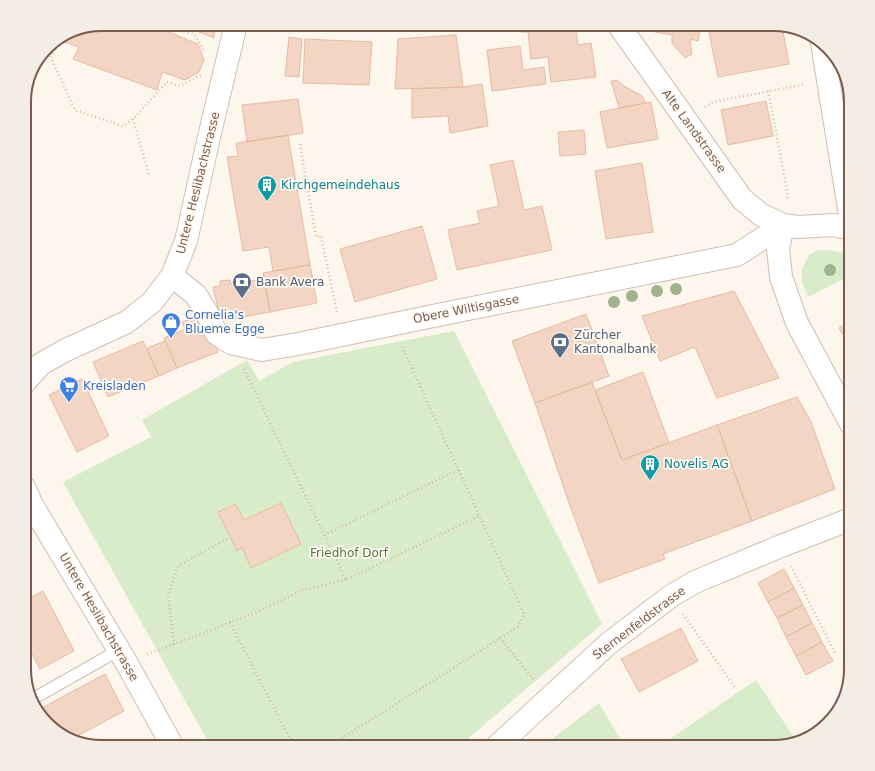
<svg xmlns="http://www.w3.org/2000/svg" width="875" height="771" viewBox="0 0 875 771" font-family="'DejaVu Sans',sans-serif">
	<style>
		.green { fill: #d8ecc9 }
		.building { fill: #f3d5c3; stroke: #e6bba3 }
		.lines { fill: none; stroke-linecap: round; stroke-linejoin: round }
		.service-casing { stroke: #d1beb0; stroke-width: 13 }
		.minor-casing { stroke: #d1beb0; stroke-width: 24 }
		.tertiary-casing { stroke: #d1beb0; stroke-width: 24 }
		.path { stroke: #d9b8a5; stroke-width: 2.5; stroke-dasharray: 1 3; stroke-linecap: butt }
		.service { stroke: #fff; stroke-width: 11 }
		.minor { stroke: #fff; stroke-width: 22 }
		.tertiary { stroke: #fff; stroke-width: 22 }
		.tree { fill: #a0b28e }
		.labels { text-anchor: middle; stroke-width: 3.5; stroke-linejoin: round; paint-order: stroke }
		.street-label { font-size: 12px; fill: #7a5c4d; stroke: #fffaf3 }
		.culture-label { font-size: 12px; fill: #0d838f; stroke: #fffaf3; text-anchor: start }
		.service-label { font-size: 12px; fill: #4e5e75; stroke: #fffaf3; text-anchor: start }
		.shop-label { font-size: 12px; fill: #366cbe; stroke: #fffaf3; text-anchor: start }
		.park-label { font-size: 12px; fill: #537a41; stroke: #fffaf3 }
		.rim { fill: none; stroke: #7a5c4d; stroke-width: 2 }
	</style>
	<rect width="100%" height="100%" fill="#fdf6ec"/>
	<!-- green -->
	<path class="green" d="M 819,250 C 831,250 840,251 851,256 L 851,275 L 808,297 L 802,282 L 802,268 L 810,254 Z
		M 454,331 L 602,624 L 458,747 L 211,747 L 63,482 L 151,437 L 142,420 L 247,360 L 259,381 L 293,362 Z
		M 756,680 L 797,742 L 773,747 L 658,747 Z
		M 599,703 L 625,747 L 542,747 Z"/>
	<!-- building -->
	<path class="building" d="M 102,24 L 161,24 L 159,28 L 198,44 L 204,60 L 199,72 L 185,80 L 162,72 L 157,90 L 73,59 L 79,47 L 61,41 L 63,36 L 72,30 Z
		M 182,24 L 215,24 L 214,38 L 182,25 Z
		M 520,24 L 575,24 L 578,45 L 591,43 L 596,77 L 551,82 L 548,57 L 531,59 L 528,32 L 521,32 Z
		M 656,24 L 701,24 L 698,41 L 690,39 L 692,54 L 685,58 L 672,43 L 672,35 L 655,32 Z
		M 750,24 L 773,24 L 782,26 L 789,64 L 718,77 L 709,32 Z
		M 456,35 L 463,87 L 395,89 L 398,39 Z
		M 289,37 L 302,39 L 299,77 L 285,76 Z
		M 305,39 L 372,42 L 369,85 L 303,83 Z
		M 520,46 L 523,70 L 544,67 L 546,84 L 492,91 L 487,50 Z
		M 843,70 L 845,72 L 851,104 L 849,104 Z
		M 617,80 L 624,86 L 642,96 L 646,103 L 619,108 L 611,81 Z
		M 482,84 L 488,126 L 450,133 L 448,116 L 412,118 L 412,89 L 463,87 Z
		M 298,99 L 303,133 L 247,142 L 242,105 Z
		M 766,101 L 773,136 L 728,145 L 721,110 Z
		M 651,102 L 658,139 L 607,148 L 600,112 Z
		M 584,130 L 586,154 L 560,156 L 558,132 Z
		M 288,135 L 310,265 L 273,271 L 269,247 L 243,251 L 227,157 L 238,156 L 236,143 Z
		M 513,160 L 524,210 L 542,206 L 552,250 L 457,270 L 448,230 L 480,223 L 477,211 L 499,206 L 490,165 Z
		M 642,163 L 653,232 L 606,239 L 595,171 Z
		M 422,226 L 437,279 L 355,302 L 340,249 Z
		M 310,265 L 317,303 L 270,312 L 263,273 Z
		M 264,279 L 270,312 L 221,321 L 213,287 L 220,286 L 220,281 L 230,280 L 231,284 Z
		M 734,291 L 779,378 L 717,398 L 695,347 L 660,361 L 642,316 Z
		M 586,314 L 609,376 L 535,403 L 512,341 Z
		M 196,317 L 199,325 L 206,322 L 218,352 L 177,368 L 164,338 L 185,329 L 182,322 Z
		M 851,321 L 851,348 L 839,328 Z
		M 143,341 L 159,376 L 108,397 L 93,362 Z
		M 165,341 L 177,368 L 159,376 L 147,348 Z
		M 643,372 L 669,443 L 622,460 L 595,390 Z
		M 82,379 L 109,436 L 77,452 L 49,395 Z
		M 592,382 L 622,460 L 717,425 L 752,521 L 663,554 L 665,559 L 599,583 L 569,503 L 535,403 Z
		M 797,397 L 811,422 L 835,489 L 752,521 L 717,425 Z
		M 281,503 L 301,544 L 251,568 L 242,548 L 237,551 L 218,512 L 236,504 L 244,520 Z
		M 851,547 L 851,563 L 845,550 Z
		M 784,569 L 794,588 L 768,602 L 758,583 Z
		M 794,588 L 803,605 L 777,618 L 768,602 Z
		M 43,591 L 74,651 L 40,669 L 24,639 L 24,601 Z
		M 803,605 L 812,623 L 786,637 L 777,618 Z
		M 812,623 L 822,642 L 796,656 L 786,637 Z
		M 681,628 L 698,661 L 639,692 L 621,659 Z
		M 822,642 L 833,661 L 806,675 L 796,656 Z
		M 105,674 L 124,711 L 70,740 L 47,724 L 38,710 Z"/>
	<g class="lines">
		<defs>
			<path id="service" d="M 31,700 L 119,650"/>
			<path id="minor" d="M 822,43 L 851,221
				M 172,276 L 196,295 L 207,313 L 216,333 L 231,343 L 262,350 L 298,344 L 438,315 L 737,255 L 783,225
				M 24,383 L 41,364 L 66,350 L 127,322 L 152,302 L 172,276 L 186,241 L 209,137 L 236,24
				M 24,487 L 32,505 L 126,662 L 173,747
				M 496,747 L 608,644 L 671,596 L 695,582 L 781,546 L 851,519"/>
			<path id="tertiary" d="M 618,24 L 742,199 L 760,214 L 783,225 L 798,227 L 834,225 L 851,229
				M 783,225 L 778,249 L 781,277 L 797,323 L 851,424"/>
		</defs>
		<!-- service casing -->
		<use href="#service" class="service-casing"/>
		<!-- minor casing -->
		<use href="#minor" class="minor-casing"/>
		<!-- tertiary casing -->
		<use href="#tertiary" class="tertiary-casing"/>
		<!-- path -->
		<path class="path" d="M 171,24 L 174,29 L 194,34 L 205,52
			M 59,38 L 51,58 L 75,110 L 123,126 L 133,119 L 167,82 L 180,86 L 201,75
			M 768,91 L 788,195 L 786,201
			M 705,107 L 713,102 L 806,84
			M 133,119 L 149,175
			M 300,144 L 316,237 L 321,236 L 337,312
			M 244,369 L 346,580 L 479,516
			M 324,535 L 458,470
			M 791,566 L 836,655
			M 683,614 L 736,689
			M 230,622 L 289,737 L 303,747
			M 500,638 L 535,681
			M 174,645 L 168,595 L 178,566 L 228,538
			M 147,654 L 217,628 L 230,622 L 258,612 L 302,590 L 346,580
			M 328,747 L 518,627 L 524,614 L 402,346"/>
		<!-- service -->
		<use href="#service" class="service"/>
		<!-- minor -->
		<use href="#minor" class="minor"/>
		<!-- tertiary -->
		<use href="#tertiary" class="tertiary"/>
	</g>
	<!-- trees -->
	<g class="tree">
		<circle cx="830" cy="270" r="6"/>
		<circle cx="676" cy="289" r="6"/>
		<circle cx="657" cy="291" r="6"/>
		<circle cx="632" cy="296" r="6"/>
		<circle cx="614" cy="302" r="6"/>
	</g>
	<!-- icons -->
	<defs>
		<symbol id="building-pin" viewBox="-11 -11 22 30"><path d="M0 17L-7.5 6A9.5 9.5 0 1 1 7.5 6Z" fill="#0f9aa8" stroke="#fffaf3"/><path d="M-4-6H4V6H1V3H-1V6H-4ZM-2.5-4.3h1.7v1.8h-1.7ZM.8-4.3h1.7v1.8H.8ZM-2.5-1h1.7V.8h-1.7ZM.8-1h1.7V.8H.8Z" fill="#fff"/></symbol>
		<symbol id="bank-pin" viewBox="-11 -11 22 30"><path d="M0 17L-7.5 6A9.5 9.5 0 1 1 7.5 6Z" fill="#5c6f8a" stroke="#fffaf3"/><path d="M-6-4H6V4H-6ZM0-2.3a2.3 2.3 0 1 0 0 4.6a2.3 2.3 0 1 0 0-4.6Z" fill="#fff"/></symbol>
		<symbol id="shop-pin" viewBox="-11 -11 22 30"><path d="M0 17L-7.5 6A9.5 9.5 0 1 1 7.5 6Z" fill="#3f7fe0" stroke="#fffaf3"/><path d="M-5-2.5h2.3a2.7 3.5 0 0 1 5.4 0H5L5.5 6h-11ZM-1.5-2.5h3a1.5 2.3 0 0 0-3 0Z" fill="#fff"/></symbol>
		<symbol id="supermarket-pin" viewBox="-11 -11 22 30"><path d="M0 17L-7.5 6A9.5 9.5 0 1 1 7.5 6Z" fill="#3f7fe0" stroke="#fffaf3"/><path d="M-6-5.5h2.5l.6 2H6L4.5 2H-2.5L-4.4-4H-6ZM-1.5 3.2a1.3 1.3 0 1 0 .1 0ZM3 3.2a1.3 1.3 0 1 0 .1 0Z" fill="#fff"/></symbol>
	</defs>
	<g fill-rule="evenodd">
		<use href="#building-pin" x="256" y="174" width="22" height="30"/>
		<use href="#bank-pin" x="231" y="271" width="22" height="30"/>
		<use href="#shop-pin" x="160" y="311" width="22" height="30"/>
		<use href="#bank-pin" x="549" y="331" width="22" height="30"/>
		<use href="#supermarket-pin" x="58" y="375" width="22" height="30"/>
		<use href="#building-pin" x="639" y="453" width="22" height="30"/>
	</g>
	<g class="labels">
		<!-- street labels -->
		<g class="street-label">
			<text transform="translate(694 131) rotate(54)" y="4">Alte Landstrasse</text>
			<text transform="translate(198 183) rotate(-76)" y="4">Untere Heslibachstrasse</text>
			<text transform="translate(466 309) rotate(-11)" y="4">Obere Wiltisgasse</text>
			<text transform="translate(99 617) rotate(60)" y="4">Untere Heslibachstrasse</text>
			<text transform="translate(639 623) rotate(-37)" y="4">Sternenfeldstrasse</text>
		</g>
		<!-- culture labels -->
		<g class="culture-label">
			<text x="281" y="189">Kirchgemeindehaus</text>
			<text x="664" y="468">Novelis AG</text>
		</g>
		<!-- service labels -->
		<g class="service-label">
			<text x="256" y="286">Bank Avera</text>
			<text x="574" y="339">Zürcher<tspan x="574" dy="14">Kantonalbank</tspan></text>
		</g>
		<!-- shop labels -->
		<g class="shop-label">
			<text x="185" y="319">Cornelia's<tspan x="185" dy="14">Blueme Egge</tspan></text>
			<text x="83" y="390">Kreisladen</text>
		</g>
		<!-- park labels -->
		<g class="park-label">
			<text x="349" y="557">Friedhof Dorf</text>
		</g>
	</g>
	<!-- crop -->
	<path d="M0 0H875V771H0ZM102 31H773A71 71 0 0 1 844 102V669A71 71 0 0 1 773 740H102A71 71 0 0 1 31 669V102A71 71 0 0 1 102 31Z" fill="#f4ede6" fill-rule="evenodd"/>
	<path class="rim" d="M102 31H773A71 71 0 0 1 844 102V669A71 71 0 0 1 773 740H102A71 71 0 0 1 31 669V102A71 71 0 0 1 102 31Z"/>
</svg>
